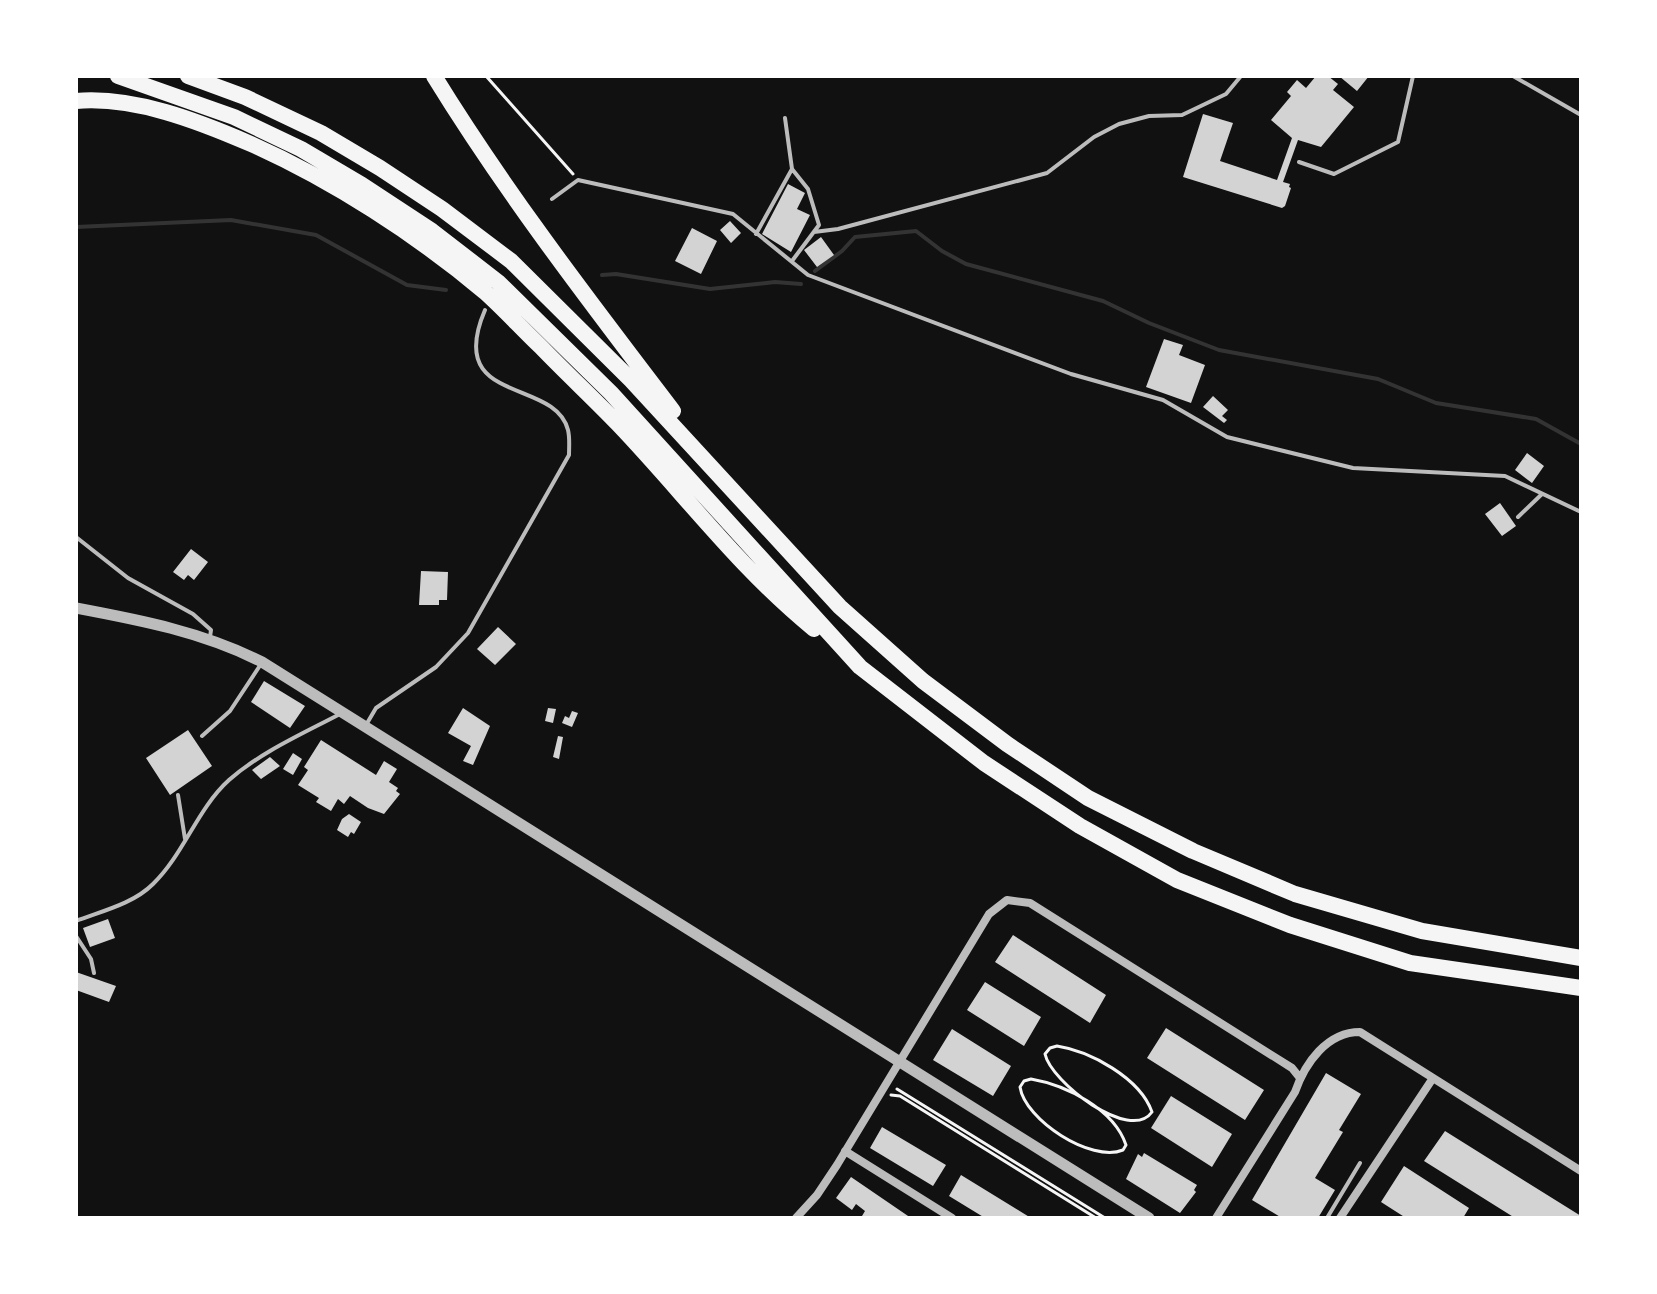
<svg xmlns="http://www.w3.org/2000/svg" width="1657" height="1294" viewBox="0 0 1657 1294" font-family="Bitter,serif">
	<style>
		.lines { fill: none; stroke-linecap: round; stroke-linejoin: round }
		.stream { stroke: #333; stroke-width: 4 }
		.building { fill: #d3d3d3 }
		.path { stroke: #f5f5f5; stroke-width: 3 }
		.service { stroke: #bcbcbc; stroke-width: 4 }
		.minor { stroke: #bcbcbc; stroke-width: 8 }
		.tertiary { stroke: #bcbcbc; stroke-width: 11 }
		.motorway { stroke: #f5f5f5; stroke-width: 16 }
	</style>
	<rect width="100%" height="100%" fill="#111"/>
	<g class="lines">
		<!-- stream -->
		<path class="stream" d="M 76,227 L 231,220 L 316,235 L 407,285 L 446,290
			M 815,271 L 842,251 L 855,237 L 916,231 L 942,251 L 966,264 L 1103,301 L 1149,323 L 1219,350 L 1378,379 L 1436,403 L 1536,419 L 1581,444
			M 602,275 L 616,274 L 710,289 L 775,282 L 801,284"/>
	</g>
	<!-- building -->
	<path class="building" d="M 1316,76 L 1328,76 L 1338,84 L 1333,90 L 1354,107 L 1321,147 L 1298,140 L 1283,182 L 1290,184 L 1289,187 L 1291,188 L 1285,206 L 1282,208 L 1183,177 L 1203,114 L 1233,123 L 1220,161 L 1277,180 L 1292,138 L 1271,120 L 1291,96 L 1287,92 L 1297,80 L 1306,88 Z
		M 1339,76 L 1369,76 L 1357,91 Z
		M 788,184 L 805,193 L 797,209 L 810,215 L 791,252 L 762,234 Z
		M 730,221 L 741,233 L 731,243 L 720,230 Z
		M 692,228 L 717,241 L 701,274 L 675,261 Z
		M 821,237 L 834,255 L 817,267 L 804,250 Z
		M 1164,339 L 1183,345 L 1179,355 L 1205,365 L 1191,403 L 1146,387 Z
		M 1213,396 L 1228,410 L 1222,416 L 1227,420 L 1224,423 L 1203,407 Z
		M 1527,453 L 1544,466 L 1532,483 L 1515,470 Z
		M 1500,503 L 1516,526 L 1502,536 L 1485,514 Z
		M 191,549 L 208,562 L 194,580 L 188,575 L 184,580 L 173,572 Z
		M 421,571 L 448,572 L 447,600 L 439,600 L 439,605 L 419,605 Z
		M 498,627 L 516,644 L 495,665 L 477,649 Z
		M 264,681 L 305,706 L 290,728 L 251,702 Z
		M 463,708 L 490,726 L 473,765 L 463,761 L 471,746 L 448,733 Z
		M 548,708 L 556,709 L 553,723 L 545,721 Z
		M 572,711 L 578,713 L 572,727 L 562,723 L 565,716 L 569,718 Z
		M 188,730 L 212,766 L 170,795 L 146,758 Z
		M 558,736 L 563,737 L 559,759 L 553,757 Z
		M 321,740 L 376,775 L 384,761 L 397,769 L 389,782 L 398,788 L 396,791 L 400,794 L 384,814 L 368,808 L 350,796 L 344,804 L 338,799 L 331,811 L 316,802 L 319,798 L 298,785 L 308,770 L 304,767 Z
		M 293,753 L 302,759 L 293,775 L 283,769 Z
		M 270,757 L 280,766 L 261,779 L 252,770 Z
		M 349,814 L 361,822 L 354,834 L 351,832 L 348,837 L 337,830 L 342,819 Z
		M 108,919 L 115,938 L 90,947 L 83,928 Z
		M 1013,935 L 1106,995 L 1090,1023 L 995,962 Z
		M 76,972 L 116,986 L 109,1002 L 76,990 Z
		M 985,982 L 1041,1017 L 1024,1046 L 967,1010 Z
		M 1166,1028 L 1264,1090 L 1245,1120 L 1147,1058 Z
		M 952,1029 L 1011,1066 L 993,1096 L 933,1060 Z
		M 1326,1073 L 1361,1094 L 1339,1130 L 1343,1132 L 1315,1178 L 1335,1190 L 1318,1218 L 1282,1218 L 1252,1200 Z
		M 1171,1096 L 1232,1134 L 1212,1167 L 1151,1128 Z
		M 882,1127 L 946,1165 L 933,1186 L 870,1148 Z
		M 1445,1131 L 1581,1216 L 1581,1218 L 1515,1218 L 1424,1161 Z
		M 1144,1153 L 1197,1185 L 1194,1190 L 1196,1192 L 1180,1213 L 1126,1179 L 1138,1154 L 1142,1157 Z
		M 1404,1166 L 1469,1208 L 1463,1218 L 1406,1218 L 1381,1202 Z
		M 961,1175 L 1031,1218 L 985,1218 L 949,1196 Z
		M 851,1177 L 911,1218 L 865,1218 L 862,1216 L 865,1211 L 856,1204 L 852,1210 L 836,1198 Z"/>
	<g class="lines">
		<!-- path -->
		<path class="path" d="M 486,76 L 573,174
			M 1057,1046 C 1090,1051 1140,1078 1152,1112 C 1130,1143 1051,1082 1045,1054 L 1050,1048 Z
			M 1031,1079 C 1066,1085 1114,1109 1126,1145 L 1123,1150 C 1091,1163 1025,1120 1020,1087 L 1024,1081 Z
			M 897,1089 L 1105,1218
			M 891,1095 L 900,1096 L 1096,1218"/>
		<!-- service -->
		<path class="service" d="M 1513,76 L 1581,115
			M 785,118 L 792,169
			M 1299,162 L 1334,174 L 1398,142 L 1413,76
			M 552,199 L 578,180 L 733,214 L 808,275 L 1071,374 L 1163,400 L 1227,437 L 1353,468 L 1505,476 L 1581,512
			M 814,232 L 838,229 L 1047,173 L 1094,137 L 1119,124 L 1149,116 L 1182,115 L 1226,94 L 1241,76
			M 756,234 L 792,169 L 808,189 L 819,225 L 792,261
			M 1518,517 L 1542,494
			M 76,537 L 128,578 L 193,614 L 211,630 L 210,637
			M 366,725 L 376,708 L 436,667 L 468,633 L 569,455 C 569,447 570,438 568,430 C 555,377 444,406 485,310
			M 202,736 L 230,711 L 261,664
			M 178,795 L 185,839
			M 76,921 C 102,911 133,904 153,884 C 184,854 197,809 229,780 C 261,752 302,734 340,714
			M 76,936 L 91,959 L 94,973
			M 1327,1218 L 1360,1163"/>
		<!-- minor -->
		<path class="minor" d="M 845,1151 L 952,1218
			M 796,1218 L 817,1195 L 837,1165 L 989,914 L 1007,900 L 1030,903 L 1292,1068 L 1300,1078
			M 1216,1218 L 1295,1092 C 1305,1063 1327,1032 1360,1032 L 1581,1171
			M 1340,1218 L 1433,1078"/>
		<!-- tertiary -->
		<path class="tertiary" d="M 76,608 C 140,620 203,632 262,662 L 1149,1218"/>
		<!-- motorway -->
		<path class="motorway" d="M 118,76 L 234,117 L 301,149 L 362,185 L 432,231 L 498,282 L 611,393 L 860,667 L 984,763 L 1080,826 L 1177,880 L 1290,925 L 1410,963 L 1581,988
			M 188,76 L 245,97 L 321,133 L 380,168 L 442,209 L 511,261 L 631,380 L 840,607 L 923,681 L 1007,744 L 1088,798 L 1193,851 L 1295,894 L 1422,931 L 1581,958
			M 434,76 C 506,193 590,302 673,411
			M 76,101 C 134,96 198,121 251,144 C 332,180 417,235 485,292 C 504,309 522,329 541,347 C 566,373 593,398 618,424 C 684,493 739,568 814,629"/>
	</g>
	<!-- border -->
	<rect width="1657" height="1294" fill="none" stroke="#ffffff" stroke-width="156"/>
</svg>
